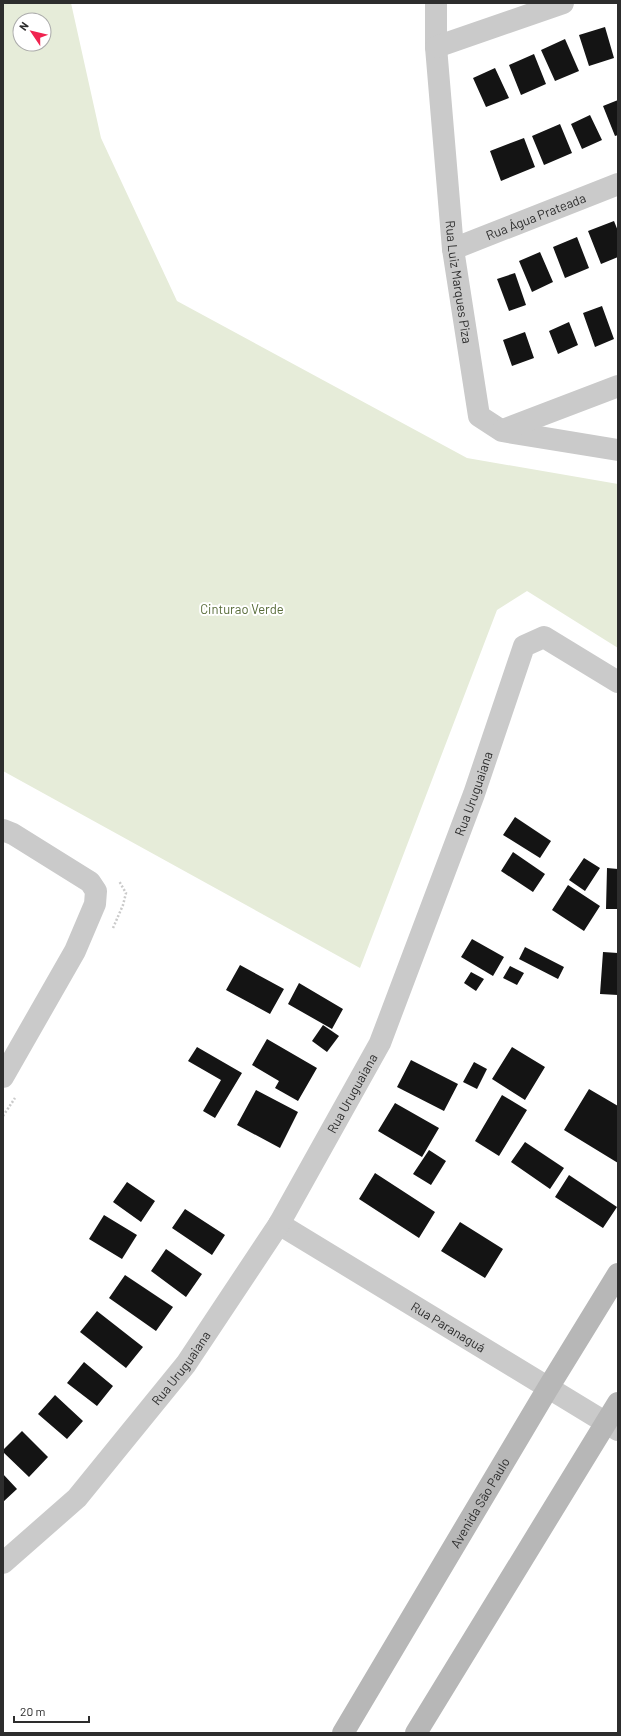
<svg xmlns="http://www.w3.org/2000/svg" width="621" height="1736" viewBox="0 0 621 1736" font-family="Barlow,sans-serif">
	<style>
		.green { fill: #e6ecd9; fill-rule: evenodd }
		.building { fill: #141414 }
		.lines { fill: none; stroke-linecap: round; stroke-linejoin: round }
		.path { stroke: #cacaca; stroke-width: 2.5; stroke-dasharray: 2 2; stroke-linecap: butt }
		.street { stroke: #cacaca; stroke-width: 22 }
		.secondary { stroke: #b7b7b7; stroke-width: 22 }
		.labels { text-anchor: middle; stroke-width: 4; stroke-linejoin: round; paint-order: stroke }
		.street-label { font-size: 13px; fill: #2d2d2d; stroke: #fff }
		.park-label { font-size: 13px; fill: #576b38; stroke: #fff }
	</style>
	<rect width="100%" height="100%" fill="#fff"/>
	<!-- green -->
	<path class="green" d="M 3,3 L 71,3 L 101,138 L 177,301 L 467,458 L 618,484 L 618,648 L 527,591 L 497,610 L 360,968 L 3,771 ZM 20,20 L 44,20 L 44,44 L 20,44 Z"/>
	<!-- building -->
	<path class="building" d="M 605,27 L 614,58 L 589,66 L 579,35 Z
		M 565,39 L 579,71 L 555,81 L 541,50 Z
		M 534,54 L 546,84 L 521,95 L 509,65 Z
		M 495,68 L 509,98 L 486,107 L 473,78 Z
		M 618,100 L 618,135 L 615,136 L 603,106 Z
		M 590,115 L 602,140 L 582,149 L 571,124 Z
		M 560,124 L 572,153 L 544,165 L 532,136 Z
		M 524,138 L 535,167 L 501,181 L 490,151 Z
		M 614,221 L 618,231 L 618,257 L 601,264 L 588,231 Z
		M 577,237 L 589,268 L 565,278 L 553,247 Z
		M 540,252 L 553,282 L 532,292 L 519,261 Z
		M 515,273 L 526,305 L 509,311 L 497,279 Z
		M 602,306 L 614,339 L 595,347 L 583,313 Z
		M 569,322 L 578,345 L 558,354 L 549,331 Z
		M 525,332 L 534,358 L 512,366 L 503,340 Z
		M 515,817 L 551,841 L 540,858 L 503,835 Z
		M 513,852 L 545,874 L 533,892 L 501,871 Z
		M 584,858 L 600,868 L 585,891 L 569,880 Z
		M 607,868 L 618,869 L 618,909 L 606,909 Z
		M 568,885 L 600,906 L 584,931 L 552,910 Z
		M 472,939 L 504,957 L 493,976 L 461,957 Z
		M 525,947 L 564,967 L 558,979 L 519,959 Z
		M 603,952 L 618,953 L 618,995 L 600,994 Z
		M 240,965 L 284,989 L 270,1014 L 226,990 Z
		M 510,966 L 524,973 L 517,985 L 503,978 Z
		M 471,972 L 484,979 L 476,991 L 464,983 Z
		M 299,983 L 343,1009 L 332,1029 L 288,1004 Z
		M 323,1025 L 339,1036 L 327,1052 L 312,1041 Z
		M 267,1039 L 317,1068 L 298,1101 L 275,1088 L 279,1081 L 252,1065 Z
		M 197,1047 L 242,1073 L 215,1118 L 203,1111 L 221,1080 L 188,1061 Z
		M 512,1047 L 545,1067 L 525,1100 L 492,1079 Z
		M 411,1060 L 458,1084 L 444,1111 L 397,1087 Z
		M 474,1062 L 487,1069 L 477,1089 L 463,1082 Z
		M 589,1089 L 618,1106 L 618,1163 L 564,1130 Z
		M 256,1090 L 298,1112 L 280,1148 L 237,1125 Z
		M 502,1095 L 527,1110 L 499,1156 L 475,1141 Z
		M 395,1103 L 439,1128 L 422,1157 L 378,1131 Z
		M 525,1142 L 564,1168 L 550,1189 L 511,1162 Z
		M 429,1150 L 446,1161 L 431,1185 L 413,1174 Z
		M 375,1173 L 435,1212 L 419,1238 L 359,1199 Z
		M 569,1175 L 617,1207 L 603,1228 L 555,1197 Z
		M 127,1182 L 155,1201 L 141,1222 L 113,1202 Z
		M 185,1209 L 225,1235 L 212,1255 L 172,1228 Z
		M 104,1215 L 137,1235 L 122,1259 L 89,1239 Z
		M 460,1222 L 503,1249 L 485,1278 L 441,1251 Z
		M 166,1249 L 202,1274 L 186,1297 L 151,1271 Z
		M 125,1275 L 173,1307 L 156,1331 L 109,1298 Z
		M 97,1311 L 143,1347 L 126,1368 L 80,1332 Z
		M 84,1362 L 113,1386 L 97,1406 L 67,1383 Z
		M 55,1395 L 83,1421 L 67,1439 L 38,1414 Z
		M 22,1431 L 48,1457 L 29,1477 L 3,1452 L 3,1450 Z
		M 3,1474 L 17,1489 L 3,1502 Z"/>
	<g class="lines">
		<!-- path -->
		<path class="path" d="M 113,928 L 123,905 L 126,893 L 119,881
			M 3,1116 L 15,1098"/>
		<!-- street -->
		<g class="street">
			<path id="s1" d="M 436,3 L 436,47 L 453,249 L 479,416 L 502,431 L 618,450"/>
			<path d="M 436,47 L 563,3"/>
			<path id="s2" d="M 453,249 L 618,184"/>
			<path d="M 503,430 L 618,386"/>
			<path d="M 3,830 L 13,834 L 90,882 L 96,891 L 95,904 L 75,951 L 3,1077"/>
			<path id="s3" d="M 279,1224 L 618,1430"/>
			<path id="s4" d="M 3,1563 L 77,1498 L 186,1364 L 279,1224 L 380,1043 L 474,794 L 524,646 L 544,637 L 618,682"/>
		</g>
		<!-- secondary -->
		<g class="secondary">
			<path id="s5" d="M 343,1733 L 548,1388 L 618,1274"/>
			<path d="M 416,1733 L 618,1403"/>
		</g>
	</g>
	<g class="labels">
		<!-- street labels -->
		<g class="street-label">
			<text dy="5" stroke="none"><textPath href="#s2" startOffset="89">Rua Água Prateada</textPath></text>
			<text dy="5" stroke="none"><textPath href="#s1" startOffset="280">Rua Luiz Marques Piza</textPath></text>
			<text dy="5" stroke="none"><textPath href="#s4" startOffset="913">Rua Uruguaiana</textPath></text>
			<text dy="5" stroke="none"><textPath href="#s4" startOffset="589">Rua Uruguaiana</textPath></text>
			<text dy="5" stroke="none"><textPath href="#s3" startOffset="198">Rua Paranaguá</textPath></text>
			<text dy="5" stroke="none"><textPath href="#s4" startOffset="265">Rua Uruguaiana</textPath></text>
			<text dy="5" stroke="none"><textPath href="#s5" startOffset="268">Avenida São Paulo</textPath></text>
		</g>
		<!-- park labels -->
		<g class="park-label">
			<text x="242" y="614">Cinturao Verde</text>
		</g>
	</g>
	<!-- border -->
	<rect width="621" height="1736" fill="none" stroke="#2d2d2d" stroke-width="8"/>
	<!-- north arrow -->
	<g transform="translate(32 32) rotate(305)"><circle r="19" fill="#ffffff" stroke="#ababab"/>
	<path d="M0-3L7 15L0 10L-7 15Z" fill="#f0234f"/>
	<text y="-6" font-size="11" font-weight="bold" text-anchor="middle" fill="#2d2d2d">N</text>
	</g>
	<!-- scale -->
	<path d="M14 1716v6h75v-6" fill="none" stroke="#2d2d2d" stroke-width="2"/>
	<text x="20" y="1716" font-size="12" fill="#2d2d2d" stroke="#ffffff" stroke-width="3" paint-order="stroke">20 m</text>
</svg>
